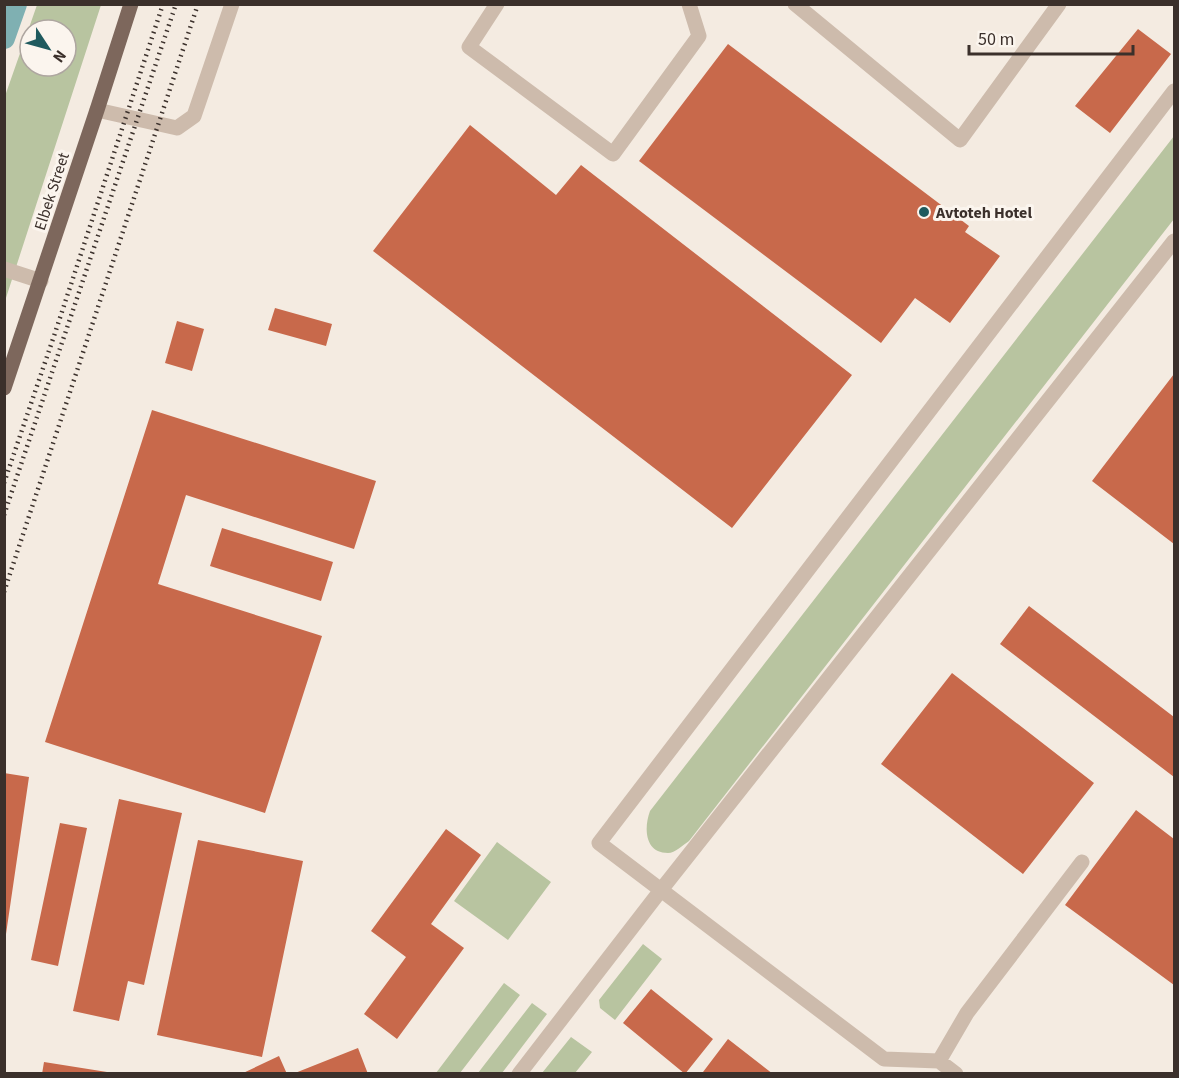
<svg xmlns="http://www.w3.org/2000/svg" width="1179" height="1078" viewBox="0 0 1179 1078" font-family="'Source Sans 3',sans-serif">
	<style>
		.green { fill: #b8c4a0; fill-rule: evenodd }
		.lines { fill: none; stroke-linecap: round; stroke-linejoin: round }
		.canal { stroke: #7fb0b2; stroke-width: 22 }
		.building { fill: #c8694b }
		.minor { stroke: #cdbbac; stroke-width: 15 }
		.major { stroke: #7d675c; stroke-width: 15 }
		.rail { stroke: #3b302b; stroke-width: 4.5; stroke-dasharray: 1.5 4.5; stroke-linecap: butt }
		.poi-dot { fill: #1f5a5e; stroke: #fbf5ee; stroke-width: 2 }
		.labels { text-anchor: middle; stroke-width: 6; stroke-linejoin: round; paint-order: stroke }
		.street-label { font-size: 16px; fill: #3b302b; stroke: #fbf5ee }
		.poi-label { font-size: 16px; font-weight: bold; fill: #3b302b; stroke: #fbf5ee; text-anchor: start }
	</style>
	<rect width="100%" height="100%" fill="#f4ebe1"/>
	<!-- green -->
	<path class="green" d="M 37,5 L 101,5 L 5,301 L 5,96 ZM 30,30 L 66,30 L 66,66 L 30,66 Z
		M 1174,136 L 1174,219 L 689,841 C 683,845 675,853 668,853 C 644,853 644,827 650,811 Z
		M 497,842 L 551,882 L 508,940 L 454,901 Z
		M 643,944 L 662,959 L 615,1020 L 600,1008 L 599,1000 Z
		M 504,983 L 520,995 L 460,1073 L 436,1073 Z
		M 532,1003 L 547,1014 L 502,1073 L 478,1073 Z
		M 571,1037 L 592,1052 L 575,1073 L 542,1073 Z"/>
	<g class="lines">
		<!-- canal -->
		<path class="canal" d="M 4,38 L 16,4"/>
	</g>
	<!-- building -->
	<path class="building" d="M 1138,29 L 1171,54 L 1110,133 L 1075,106 Z
		M 728,44 L 969,226 L 965,232 L 1000,256 L 950,323 L 915,298 L 881,343 L 639,161 Z
		M 470,125 L 556,195 L 581,165 L 852,375 L 732,528 L 373,251 Z
		M 275,308 L 332,324 L 326,346 L 268,330 Z
		M 177,321 L 204,329 L 192,371 L 165,363 Z
		M 1174,374 L 1174,544 L 1092,481 Z
		M 152,410 L 376,481 L 354,549 L 186,495 L 158,584 L 322,636 L 265,813 L 45,742 Z
		M 222,528 L 333,562 L 321,601 L 210,566 Z
		M 1029,606 L 1174,717 L 1174,777 L 1000,644 Z
		M 952,673 L 1094,783 L 1023,874 L 881,764 Z
		M 4,773 L 29,777 L 6,934 L 4,934 Z
		M 119,799 L 182,813 L 144,985 L 128,981 L 119,1021 L 73,1011 Z
		M 1136,810 L 1174,839 L 1174,985 L 1065,905 Z
		M 60,823 L 87,828 L 58,966 L 31,960 Z
		M 446,829 L 481,855 L 431,924 L 464,948 L 397,1039 L 364,1014 L 406,957 L 371,931 Z
		M 198,840 L 303,861 L 262,1057 L 157,1035 Z
		M 651,989 L 713,1039 L 685,1074 L 623,1023 Z
		M 728,1039 L 773,1074 L 705,1074 L 703,1072 Z
		M 358,1048 L 368,1074 L 295,1074 L 295,1073 Z
		M 279,1056 L 287,1074 L 241,1074 Z
		M 44,1062 L 107,1072 L 106,1074 L 42,1074 Z"/>
	<g class="lines">
		<!-- minor -->
		<path class="minor" d="M 497,4 L 469,47 L 613,154 L 699,36 L 689,4
			M 795,4 L 960,140 L 1059,4
			M 97,110 L 177,128 L 194,116 L 232,4
			M 4,269 L 41,281
			M 939,1061 L 884,1059 L 599,843 L 1174,91
			M 519,1074 L 661,890 L 1174,241
			M 956,1074 L 939,1061 L 967,1013 L 1082,862"/>
		<!-- major -->
		<path class="major" d="M 4,388 L 97,110 L 131,4"/>
		<!-- rail -->
		<path class="rail" d="M 4,483 L 55,333 L 163,4
			M 4,515 L 176,4
			M 4,592 L 198,4"/>
	</g>
	<!-- markers -->
	<circle class="poi-dot" cx="924" cy="212" r="6"/>
	<g class="labels">
		<!-- street labels -->
		<g class="street-label">
			<text transform="translate(51 191) rotate(-72)" y="6">Elbek Street</text>
		</g>
		<!-- poi labels -->
		<g class="poi-label">
			<text x="936" y="218">Avtoteh Hotel</text>
		</g>
	</g>
	<!-- border -->
	<rect width="1179" height="1078" fill="none" stroke="#3b302b" stroke-width="12"/>
	<!-- north arrow -->
	<g transform="translate(48 48) rotate(126)"><circle r="28" fill="#fbf5ee" stroke="#aea6a0" stroke-width="1.5"/>
	<path d="M0-4.5L10 22L0 15L-10 22Z" fill="#1f5a5e"/>
	<text y="-9" font-size="16" font-weight="bold" text-anchor="middle" fill="#3b302b">N</text>
	</g>
	<!-- scale -->
	<path d="M969 45v9h164v-9" fill="none" stroke="#3b302b" stroke-width="3"/>
	<text x="978" y="45" font-size="18" fill="#3b302b" stroke="#fbf5ee" stroke-width="4.5" paint-order="stroke">50 m</text>
</svg>
